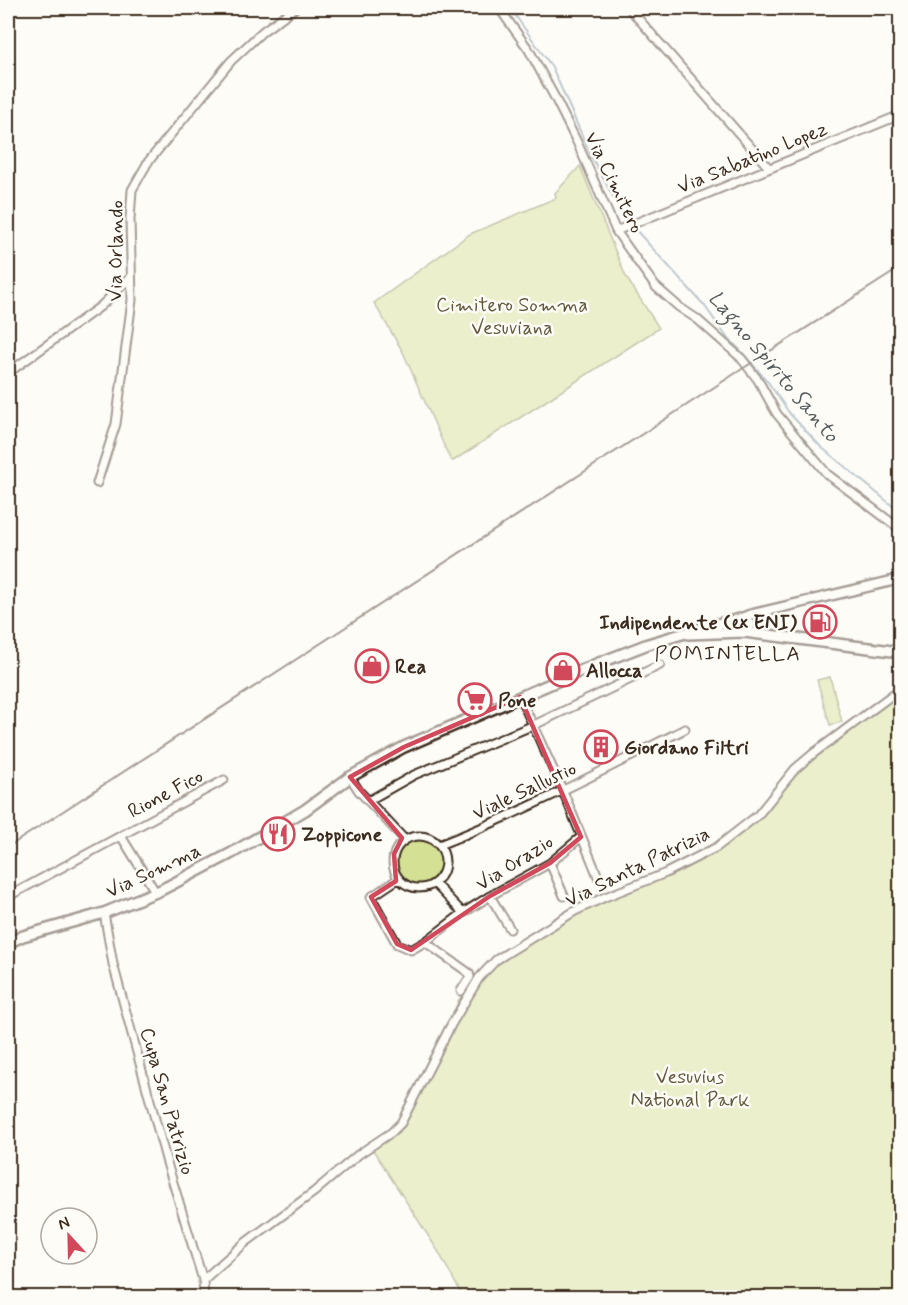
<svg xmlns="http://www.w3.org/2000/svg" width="908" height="1305" viewBox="0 0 908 1305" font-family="Mynerve,sans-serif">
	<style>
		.green { fill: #d4e094; stroke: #888559; stroke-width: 1.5 }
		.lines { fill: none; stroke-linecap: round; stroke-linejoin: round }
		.stream { stroke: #708e9e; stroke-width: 2 }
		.minor-casing { stroke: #3b2a1e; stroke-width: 11 }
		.tertiary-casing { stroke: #3b2a1e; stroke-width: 13 }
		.secondary-casing { stroke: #3b2a1e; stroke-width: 14 }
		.minor { stroke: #fdfcf7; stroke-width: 7 }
		.tertiary { stroke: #fdfcf7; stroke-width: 8 }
		.secondary { stroke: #fdfcf7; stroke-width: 9 }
		.rail { stroke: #3b2a1e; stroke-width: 2 }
		.marked { fill: none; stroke: #d1495b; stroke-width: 4.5; stroke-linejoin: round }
		.labels { text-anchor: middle; stroke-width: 5; stroke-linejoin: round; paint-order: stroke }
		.street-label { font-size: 20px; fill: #3b2a1e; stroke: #fdfcf7 }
		.park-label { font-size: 20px; fill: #61583c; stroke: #fdfcf7 }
		.poi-label { font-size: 20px; font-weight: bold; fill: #3b2a1e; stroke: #fdfcf7; text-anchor: start }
		.water-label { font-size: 21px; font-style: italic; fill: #555c5e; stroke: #fdfcf7 }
		.neighbourhood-label { font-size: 21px; letter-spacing: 1.5px; fill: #3b2a1e; stroke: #fdfcf7 }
	</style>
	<rect width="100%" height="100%" fill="#fdfcf7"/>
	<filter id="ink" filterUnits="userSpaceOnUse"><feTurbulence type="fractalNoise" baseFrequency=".0167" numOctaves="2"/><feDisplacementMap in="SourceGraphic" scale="12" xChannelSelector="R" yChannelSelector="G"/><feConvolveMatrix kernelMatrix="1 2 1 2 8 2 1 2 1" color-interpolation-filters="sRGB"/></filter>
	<g filter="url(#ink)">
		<!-- green -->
		<path class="green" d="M 580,166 L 626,277 L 659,328 L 453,461 L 450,459 L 403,352 L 374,303 L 470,234 L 556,198 L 555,193 Z
			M 830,677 L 842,722 L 830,725 L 817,680 Z
			M 900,686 L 900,1297 L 463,1297 L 438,1251 L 371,1147 L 401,1121 L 453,1016 L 458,1001 L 474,979 L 499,955 L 578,908 L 687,861 L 731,836 L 772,797 L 799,761 Z
			M397 862a22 22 0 1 1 44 0a22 22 0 1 1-44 0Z"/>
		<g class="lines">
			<!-- stream -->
			<path class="stream" d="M 510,8 L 552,67 L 591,156 L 611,193 L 629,221
				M 634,228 L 704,305 L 726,336 L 741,351 L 768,382 L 790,414 L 821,447 L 900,512"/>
			<defs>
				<path id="minor" d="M 55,8 L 74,9 L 111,8
					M 499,8 L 529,50 L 554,96 L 577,142 L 616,231 L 655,286 L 679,307 L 697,319 L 741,358 L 758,380 L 777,414 L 827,474 L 900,529
					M 629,8 L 769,168
					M 616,231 L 900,115
					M 8,373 L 101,306 L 131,277
					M 97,483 L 116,424 L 132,300 L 130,219 L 132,190 L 148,162 L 231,61 L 263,31 L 295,8
					M 520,697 L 563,791 L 599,879
					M 350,777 L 359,791 L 405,840
					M 368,801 L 414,775 L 534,725 L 660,665
					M393 862a26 26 0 1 1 52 0a26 26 0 1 1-52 0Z
					M 121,836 L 156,893
					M 439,845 C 524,812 604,770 685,729
					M 550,863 L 564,896
					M 398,879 L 371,897 L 397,944 L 411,950 L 425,942 L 463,913 L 490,896 L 550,863 L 581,837
					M 435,884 L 463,913
					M 11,895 L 224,780
					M 490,896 L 510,929
					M 104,913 L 113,964 L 167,1163 L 203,1280 L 204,1298
					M 425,942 L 469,973 L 470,977 L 461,991
					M 203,1280 L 245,1243 L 314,1192 L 359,1154 L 392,1132 L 401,1123 L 451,1025 L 479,978 L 496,960 L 575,911 L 605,897 L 666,873 L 717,847 L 758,815 L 795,769 L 814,753 L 900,689"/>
				<path id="tertiary" d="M 742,618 L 749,615 L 900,579"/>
				<path id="secondary" d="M 744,632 L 900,652
					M 8,943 L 23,936 L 104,913 L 161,890 L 232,853 L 305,810 L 350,777 L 404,747 L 599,663 L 648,644 L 709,626 L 744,618 L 750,625 L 748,629 L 744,632 L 688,634"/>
			</defs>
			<!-- minor casing -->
			<use href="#minor" class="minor-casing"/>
			<!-- tertiary casing -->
			<use href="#tertiary" class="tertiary-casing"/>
			<!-- secondary casing -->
			<use href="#secondary" class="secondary-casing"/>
			<!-- minor -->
			<use href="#minor" class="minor"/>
			<!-- tertiary -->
			<use href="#tertiary" class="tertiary"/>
			<!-- secondary -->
			<use href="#secondary" class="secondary"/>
			<!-- rail -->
			<path class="rail" d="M 8,847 L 739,371 L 900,268"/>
		</g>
	</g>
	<!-- marked area -->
	<path d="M0 0H908V1305H0ZM 520,697 L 581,837 L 550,863 L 490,896 L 411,950 L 397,944 L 371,897 L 396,881 L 394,854 L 402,838 L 350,777 L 404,747 Z" fill="#fdfcf7" fill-opacity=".55" fill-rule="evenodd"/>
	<path class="marked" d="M 520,697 L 581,837 L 550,863 L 490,896 L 411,950 L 397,944 L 371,897 L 396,881 L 394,854 L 402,838 L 350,777 L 404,747 Z"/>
	<!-- icons -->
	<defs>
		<symbol id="fuel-ring" viewBox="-11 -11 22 22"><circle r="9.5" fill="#fdfcf7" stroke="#d1495b" stroke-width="1.5"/><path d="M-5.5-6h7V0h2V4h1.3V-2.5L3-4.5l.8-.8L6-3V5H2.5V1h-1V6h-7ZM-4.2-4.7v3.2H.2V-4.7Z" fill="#d1495b"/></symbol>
		<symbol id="shop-ring" viewBox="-11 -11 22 22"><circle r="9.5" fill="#fdfcf7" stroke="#d1495b" stroke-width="1.5"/><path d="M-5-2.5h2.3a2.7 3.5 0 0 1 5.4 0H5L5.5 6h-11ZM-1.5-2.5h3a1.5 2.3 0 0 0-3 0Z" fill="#d1495b"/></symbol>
		<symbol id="supermarket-ring" viewBox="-11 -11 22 22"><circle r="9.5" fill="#fdfcf7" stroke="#d1495b" stroke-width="1.5"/><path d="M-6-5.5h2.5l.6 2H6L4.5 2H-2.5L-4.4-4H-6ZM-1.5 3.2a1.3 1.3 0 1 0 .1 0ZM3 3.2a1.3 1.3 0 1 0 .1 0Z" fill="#d1495b"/></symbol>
		<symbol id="building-ring" viewBox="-11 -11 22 22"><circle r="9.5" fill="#fdfcf7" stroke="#d1495b" stroke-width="1.5"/><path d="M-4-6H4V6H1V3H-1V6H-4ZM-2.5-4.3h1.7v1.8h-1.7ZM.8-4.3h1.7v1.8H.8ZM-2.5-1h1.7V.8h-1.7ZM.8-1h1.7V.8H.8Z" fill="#d1495b"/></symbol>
		<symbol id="restaurant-ring" viewBox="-11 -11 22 22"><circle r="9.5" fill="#fdfcf7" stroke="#d1495b" stroke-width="1.5"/><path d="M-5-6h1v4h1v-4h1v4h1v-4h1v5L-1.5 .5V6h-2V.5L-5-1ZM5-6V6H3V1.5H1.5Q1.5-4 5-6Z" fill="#d1495b"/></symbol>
	</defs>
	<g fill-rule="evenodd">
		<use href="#fuel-ring" x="801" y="603" width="38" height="38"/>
		<use href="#shop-ring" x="353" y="647" width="38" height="38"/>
		<use href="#shop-ring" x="544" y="651" width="38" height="38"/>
		<use href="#supermarket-ring" x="456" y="681" width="38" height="38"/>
		<use href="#building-ring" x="582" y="728" width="38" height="38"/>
		<use href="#restaurant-ring" x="259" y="815" width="38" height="38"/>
	</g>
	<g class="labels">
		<!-- street labels -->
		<g class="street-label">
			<text transform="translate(752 157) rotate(-22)" y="7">Via Sabatino Lopez</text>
			<text transform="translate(615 182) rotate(64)" y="7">Via Cimitero</text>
			<text transform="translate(115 251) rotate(-89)" y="7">Via Orlando</text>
			<text transform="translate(524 790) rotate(-25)" y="7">Viale Sallustio</text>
			<text transform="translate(165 793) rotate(-28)" y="7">Rione Fico</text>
			<text transform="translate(514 862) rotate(-32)" y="7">Via Orazio</text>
			<text transform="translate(637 866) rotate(-26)" y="7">Via Santa Patrizia</text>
			<text transform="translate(153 870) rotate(-25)" y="7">Via Somma</text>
			<text transform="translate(168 1101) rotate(74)" y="7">Cupa San Patrizio</text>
		</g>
		<!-- park labels -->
		<g class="park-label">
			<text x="512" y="311">Cimitero Somma<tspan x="512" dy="23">Vesuviana</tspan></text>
			<text x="690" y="1083">Vesuvius<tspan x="690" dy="23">National Park</tspan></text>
		</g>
		<!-- poi labels -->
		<g class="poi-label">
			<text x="797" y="629" text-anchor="end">Indipendente (ex ENI)</text>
			<text x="395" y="673">Rea</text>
			<text x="586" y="677">Allocca</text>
			<text x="498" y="707">Pone</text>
			<text x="624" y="754">Giordano Filtri</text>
			<text x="301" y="841">Zoppicone</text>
		</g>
		<!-- water labels -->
		<g class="water-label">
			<text transform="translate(774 366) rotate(50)" y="7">Lagno Spirito Santo</text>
		</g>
		<!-- neighbourhood labels -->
		<g class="neighbourhood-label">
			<text x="728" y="660">POMINTELLA</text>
		</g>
	</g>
	<!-- margin -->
	<rect width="908" height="1305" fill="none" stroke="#fdfcf7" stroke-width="30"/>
	<rect x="15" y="15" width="878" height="1275" fill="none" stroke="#3b2a1e" stroke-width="2" filter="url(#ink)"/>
	<!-- north arrow -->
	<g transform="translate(69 1236) rotate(338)"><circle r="28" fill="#fdfcf7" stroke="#afa8a0" stroke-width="1.5"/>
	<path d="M0-4.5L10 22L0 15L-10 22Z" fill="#d1495b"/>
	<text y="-9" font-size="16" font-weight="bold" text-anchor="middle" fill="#3b2a1e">N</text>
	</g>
</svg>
